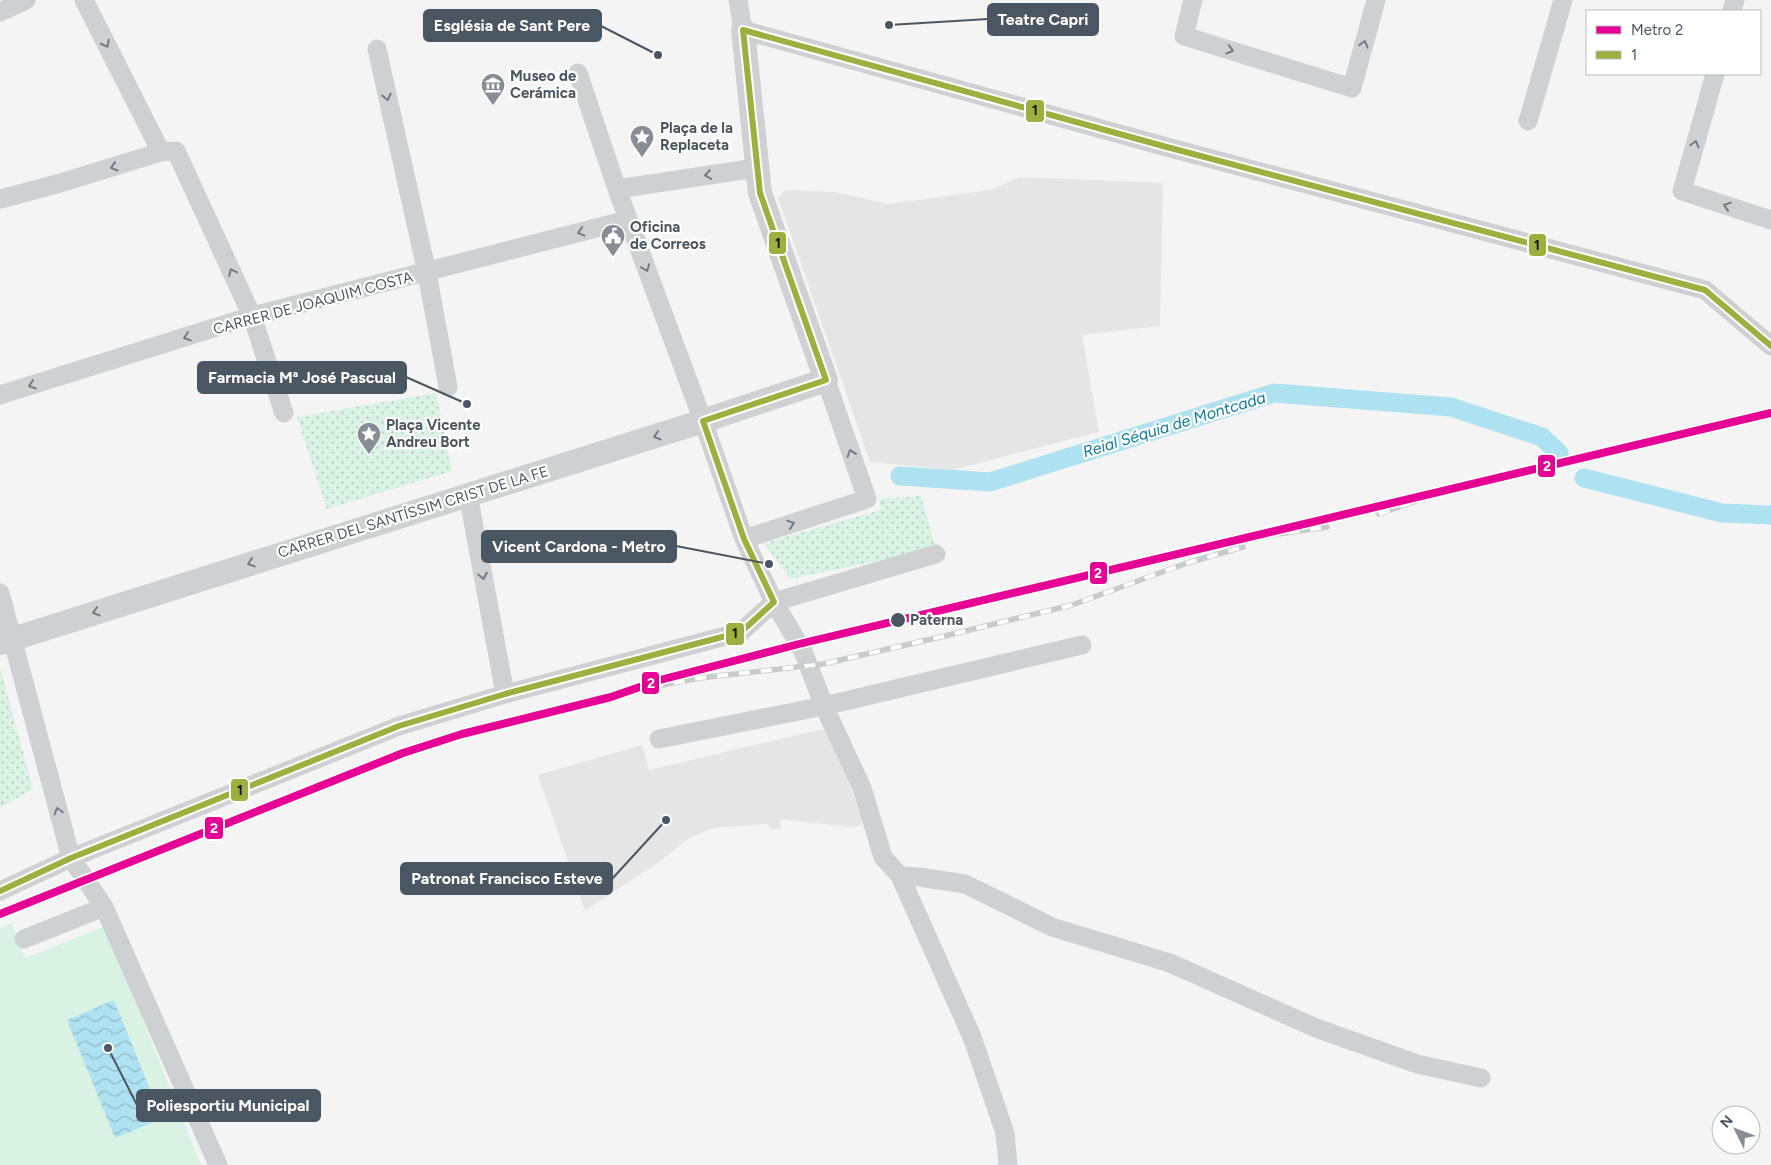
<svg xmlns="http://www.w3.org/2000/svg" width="1771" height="1165" viewBox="0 0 1771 1165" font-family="Figtree,sans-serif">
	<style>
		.education { fill: #e6e5e6 }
		.grass { fill: url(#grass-dots) }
		.pitch { fill: #d9f2e3 }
		.water { fill: url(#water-waves) }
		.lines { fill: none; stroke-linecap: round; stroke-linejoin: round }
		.canal { stroke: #aee2f0; stroke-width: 19 }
		.minor { stroke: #ced0d2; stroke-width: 19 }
		.tertiary { stroke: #ced0d2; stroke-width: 24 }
		.rail-casing { stroke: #c9cacc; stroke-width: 5.5 }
		.rail { stroke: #fff; stroke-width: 4; stroke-dasharray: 11; stroke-linecap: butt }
		.bus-1-casing { stroke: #fff; stroke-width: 10 }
		.bus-1 { stroke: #9bb03e; stroke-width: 6 }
		.metro-1-casing { stroke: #fff; stroke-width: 11 }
		.metro-1 { stroke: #e70095; stroke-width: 8 }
		.oneway { stroke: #727b83 }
		.stop-dot { fill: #4a5661; stroke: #fff; stroke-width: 2 }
		.labels { text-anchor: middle; stroke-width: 4.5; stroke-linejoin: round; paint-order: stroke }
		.poi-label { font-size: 15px; font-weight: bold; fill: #4a5661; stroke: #fff; text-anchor: start }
		.street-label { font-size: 15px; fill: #4a5661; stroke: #fff }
		.stop-label { font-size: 15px; font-weight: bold; fill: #4a5661; stroke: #fff; text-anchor: start }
		.water-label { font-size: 16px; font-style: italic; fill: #0c7c9b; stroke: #fff }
		.leader { fill: none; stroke: #4a5661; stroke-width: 2 }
		.callout-dot { fill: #4a5661; stroke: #fff; stroke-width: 2 }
		.callout { fill: #4a5661; stroke: #4a5661; stroke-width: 2 }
		.callout-label { font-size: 16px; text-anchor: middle; font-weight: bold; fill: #fff }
		.line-badge { stroke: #fff; stroke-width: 2 }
		.badge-label { font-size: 14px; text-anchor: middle; font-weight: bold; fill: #fff }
		.pale-badge-label { font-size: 14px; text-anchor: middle; font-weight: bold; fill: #111 }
	</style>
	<defs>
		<pattern id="grass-dots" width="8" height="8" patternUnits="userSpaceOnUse" patternTransform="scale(1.25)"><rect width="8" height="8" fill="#d9f2e3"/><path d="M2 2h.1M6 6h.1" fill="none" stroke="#b2c7bb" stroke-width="1.8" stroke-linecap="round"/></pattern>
		<pattern id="water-waves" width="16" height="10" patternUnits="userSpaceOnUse" patternTransform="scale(1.25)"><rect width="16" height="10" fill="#aee2f0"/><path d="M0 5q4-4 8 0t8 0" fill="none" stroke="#90bac6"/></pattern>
	</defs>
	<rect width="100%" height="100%" fill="#f4f4f4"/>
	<!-- education -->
	<path class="education" d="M 1020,177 L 1163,183 L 1160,326 L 1082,335 L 1099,432 L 953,470 L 870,462 L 778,198 L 786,190 L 836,192 L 888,204 L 990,190 Z
		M 827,728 L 863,820 L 859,826 L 849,827 L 780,819 L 781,829 L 770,829 L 768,824 L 713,828 L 689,838 L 659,862 L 585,911 L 538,775 L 642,745 L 649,770 Z"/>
	<!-- grass -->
	<path class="grass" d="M 436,393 L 452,471 L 327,509 L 297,417 Z
		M 921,496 L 936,549 L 790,579 L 764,543 L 881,510 L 879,499 Z
		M 0,667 L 33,789 L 0,808 Z"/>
	<!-- pitch -->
	<path class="pitch" d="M 11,923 L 25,958 L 105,926 L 201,1165 L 0,1165 L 0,928 Z"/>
	<!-- water -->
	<path class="water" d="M 114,1000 L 162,1119 L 115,1138 L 67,1020 Z"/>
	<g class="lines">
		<!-- canal -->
		<path class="canal" d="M 900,476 L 990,482 L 1274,393 L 1451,407 L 1542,437 L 1559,453
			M 1584,478 L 1722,513 L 1771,515"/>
		<!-- minor -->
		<path class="minor" d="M 84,0 L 161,152
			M 738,0 L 743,30 L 1163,146 L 1705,290 L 1771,346
			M 1193,0 L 1184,36 L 1352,88 L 1376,0
			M 1732,11 L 1735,0
			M 0,12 L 26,0
			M 377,49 L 427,273 L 448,387
			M 578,73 L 617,189 L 703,421 L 744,539 L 774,602 L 803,651 L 824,706 L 862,788 L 883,857 L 900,876 L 919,877 L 965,884 L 1052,927 L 1170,963 L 1316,1028 L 1417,1064 L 1481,1078
			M 1715,74 L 1682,191 L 1771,220
			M 1528,121 L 1563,0
			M 617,189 L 756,168
			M 0,199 L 57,184 L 161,152 L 176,151 L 252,316 L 284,413
			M 0,395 L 252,316 L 628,220
			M 468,494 L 505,694
			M 744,539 L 867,499 L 826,380
			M 0,593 L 71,858 L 104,907 L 218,1165
			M 659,739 L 824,706 L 1082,645
			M 900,876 L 972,1037 L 1005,1133 L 1008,1165
			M 0,891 L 71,858 L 399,726 L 505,694 L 741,632 L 774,602 L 936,554
			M 24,939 L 104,907"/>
		<!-- tertiary -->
		<path class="tertiary" d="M 0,643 L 703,421 L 826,380 L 760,193 L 743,30"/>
		<defs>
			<path id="rail" d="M 1379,514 L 1453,488
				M 1223,542 L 1327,527
				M 652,687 L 700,678 L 823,664 L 949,635 L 1072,605 L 1187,563 L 1243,547"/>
		</defs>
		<!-- rail casing -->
		<use href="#rail" class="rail-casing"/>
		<!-- rail -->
		<use href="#rail" class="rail"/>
		<defs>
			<path id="bus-1" d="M 0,891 L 71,858 L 399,726 L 505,694 L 741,632 L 774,602 L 744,539 L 703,421 L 826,380 L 760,193 L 743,30 L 1163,146 L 1705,290 L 1771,346"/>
		</defs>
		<!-- bus-1 casing -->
		<use href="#bus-1" class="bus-1-casing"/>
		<!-- bus-1 -->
		<use href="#bus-1" class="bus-1"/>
		<defs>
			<path id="metro-1" d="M 0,914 L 403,753 L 462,734 L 611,697 L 660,680 L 799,644 L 1771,413"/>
		</defs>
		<!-- metro-1 casing -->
		<use href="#metro-1" class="metro-1-casing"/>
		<!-- metro-1 -->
		<use href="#metro-1" class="metro-1"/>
	</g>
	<!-- one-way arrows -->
	<defs><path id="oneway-chevron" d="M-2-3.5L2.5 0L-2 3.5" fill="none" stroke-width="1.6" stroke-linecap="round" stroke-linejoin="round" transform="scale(1.25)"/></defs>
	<g class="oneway">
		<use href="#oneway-chevron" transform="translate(106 44) rotate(63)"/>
		<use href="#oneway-chevron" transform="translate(1364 44) rotate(-75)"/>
		<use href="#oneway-chevron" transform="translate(1230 50) rotate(17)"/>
		<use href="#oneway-chevron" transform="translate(387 97) rotate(77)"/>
		<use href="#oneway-chevron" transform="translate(1695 144) rotate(-74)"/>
		<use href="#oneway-chevron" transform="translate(114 167) rotate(163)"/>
		<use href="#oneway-chevron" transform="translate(708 175) rotate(171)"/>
		<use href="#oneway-chevron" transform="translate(1727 206) rotate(-162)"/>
		<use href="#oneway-chevron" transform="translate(581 232) rotate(165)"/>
		<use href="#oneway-chevron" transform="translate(646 268) rotate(69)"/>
		<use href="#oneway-chevron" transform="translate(232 272) rotate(-115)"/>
		<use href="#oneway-chevron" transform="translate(187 337) rotate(162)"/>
		<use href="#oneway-chevron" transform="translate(32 385) rotate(162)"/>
		<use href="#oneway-chevron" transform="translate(657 436) rotate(163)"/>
		<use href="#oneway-chevron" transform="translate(851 453) rotate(-109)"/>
		<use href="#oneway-chevron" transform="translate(791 524) rotate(-18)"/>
		<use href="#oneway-chevron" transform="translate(251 563) rotate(162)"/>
		<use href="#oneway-chevron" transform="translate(483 576) rotate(79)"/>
		<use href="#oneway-chevron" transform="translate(96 612) rotate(162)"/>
		<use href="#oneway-chevron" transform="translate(58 811) rotate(-105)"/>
	</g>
	<!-- icons -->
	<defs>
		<symbol id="museum-pin" viewBox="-11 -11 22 30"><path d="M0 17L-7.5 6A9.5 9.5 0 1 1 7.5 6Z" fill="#868d94" stroke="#fff"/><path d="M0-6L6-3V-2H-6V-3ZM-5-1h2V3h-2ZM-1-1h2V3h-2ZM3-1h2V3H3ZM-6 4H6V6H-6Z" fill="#fff"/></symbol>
		<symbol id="sight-pin" viewBox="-11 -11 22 30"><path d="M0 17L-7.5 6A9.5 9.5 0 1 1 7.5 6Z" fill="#868d94" stroke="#fff"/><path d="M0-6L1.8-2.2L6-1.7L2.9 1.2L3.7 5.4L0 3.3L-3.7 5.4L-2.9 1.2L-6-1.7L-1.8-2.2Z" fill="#fff"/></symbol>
		<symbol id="civic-pin" viewBox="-11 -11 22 30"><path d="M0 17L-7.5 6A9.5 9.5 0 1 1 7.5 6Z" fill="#868d94" stroke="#fff"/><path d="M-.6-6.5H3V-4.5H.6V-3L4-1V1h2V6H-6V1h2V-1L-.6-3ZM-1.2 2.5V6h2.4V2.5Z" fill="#fff"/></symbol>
	</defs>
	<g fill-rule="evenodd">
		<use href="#museum-pin" x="479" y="71" width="28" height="38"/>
		<use href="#sight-pin" x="628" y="123" width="28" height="38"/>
		<use href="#civic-pin" x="599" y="222" width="28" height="38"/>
		<use href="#sight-pin" x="355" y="420" width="28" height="38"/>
	</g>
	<!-- markers -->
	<circle class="stop-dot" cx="898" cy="620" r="8"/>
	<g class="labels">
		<!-- poi labels -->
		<g class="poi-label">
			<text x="510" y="81">Museo de<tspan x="510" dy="17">Cerámica</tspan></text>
			<text x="660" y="133">Plaça de la<tspan x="660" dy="17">Replaceta</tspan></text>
			<text x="630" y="232">Oficina<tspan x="630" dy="17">de Correos</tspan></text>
			<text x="386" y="430">Plaça Vicente<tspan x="386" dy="17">Andreu Bort</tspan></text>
		</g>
		<!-- street labels -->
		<g class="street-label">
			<text transform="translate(313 303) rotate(-15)" y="5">CARRER DE JOAQUIM COSTA</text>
			<text transform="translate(413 512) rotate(-17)" y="5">CARRER DEL SANTÍSSIM CRIST DE LA FE</text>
		</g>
		<!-- stop labels -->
		<g class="stop-label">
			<text x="910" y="625">Paterna</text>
		</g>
		<!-- water labels -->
		<g class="water-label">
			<text transform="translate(1174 424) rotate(-17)" y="6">Reial Séquia de Montcada</text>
		</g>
	</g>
	<!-- callouts -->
	<path class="leader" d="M889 25L988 19M658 55L601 26M467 404L406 377M769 564L676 546M666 820L612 879M108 1048L137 1105"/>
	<g class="callout-dot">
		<circle cx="889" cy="25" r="5"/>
		<circle cx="658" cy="55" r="5"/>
		<circle cx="467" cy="404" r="5"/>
		<circle cx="769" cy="564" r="5"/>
		<circle cx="666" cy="820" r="5"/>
		<circle cx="108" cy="1048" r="5"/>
	</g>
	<g class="callout">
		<rect x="988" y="4" width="110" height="31" rx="5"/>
		<rect x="424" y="10" width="177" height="31" rx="5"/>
		<rect x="198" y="362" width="208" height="31" rx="5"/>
		<rect x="482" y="531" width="194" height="31" rx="5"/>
		<rect x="401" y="863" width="211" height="31" rx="5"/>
		<rect x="137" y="1090" width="183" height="31" rx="5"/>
	</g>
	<g class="callout-label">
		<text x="1043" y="25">Teatre Capri</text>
		<text x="512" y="31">Església de Sant Pere</text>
		<text x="302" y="383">Farmacia Mª José Pascual</text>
		<text x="579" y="552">Vicent Cardona - Metro</text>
		<text x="507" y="884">Patronat Francisco Esteve</text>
		<text x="228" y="1111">Poliesportiu Municipal</text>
	</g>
	<g class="line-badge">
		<rect x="1025" y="99" width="20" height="24" rx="5" fill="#9bb03e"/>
		<rect x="768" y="231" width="19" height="24" rx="5" fill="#9bb03e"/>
		<rect x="1528" y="233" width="19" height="24" rx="5" fill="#9bb03e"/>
		<rect x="1537" y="454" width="19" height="24" rx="5" fill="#e70095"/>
		<rect x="1089" y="561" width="19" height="24" rx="5" fill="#e70095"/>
		<rect x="725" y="622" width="20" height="24" rx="5" fill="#9bb03e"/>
		<rect x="641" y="671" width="19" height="24" rx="5" fill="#e70095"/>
		<rect x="230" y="778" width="19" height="24" rx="5" fill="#9bb03e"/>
		<rect x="204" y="816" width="20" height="24" rx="5" fill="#e70095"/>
	</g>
	<g class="badge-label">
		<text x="1547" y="471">2</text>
		<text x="1098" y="578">2</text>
		<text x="651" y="688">2</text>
		<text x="214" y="833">2</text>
	</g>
	<g class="pale-badge-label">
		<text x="1035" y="115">1</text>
		<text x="778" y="248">1</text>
		<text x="1537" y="250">1</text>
		<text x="735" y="638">1</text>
		<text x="240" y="795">1</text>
	</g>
	<!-- legend -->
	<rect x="1586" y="10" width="175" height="65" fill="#ffffff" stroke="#b7bbc0"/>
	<rect x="1596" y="26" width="25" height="8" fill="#e70095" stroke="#b7bbc0"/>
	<text x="1631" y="35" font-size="15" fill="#4a5661">Metro 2</text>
	<rect x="1596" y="51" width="25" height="8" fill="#9bb03e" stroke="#b7bbc0"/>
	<text x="1631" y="60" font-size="15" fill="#4a5661">1</text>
	<!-- north arrow -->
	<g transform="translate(1736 1130) rotate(312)"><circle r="24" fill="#ffffff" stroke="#b7bbc0"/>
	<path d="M0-4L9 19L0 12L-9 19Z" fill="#868d94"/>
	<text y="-8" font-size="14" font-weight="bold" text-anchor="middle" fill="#4a5661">N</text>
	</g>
</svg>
